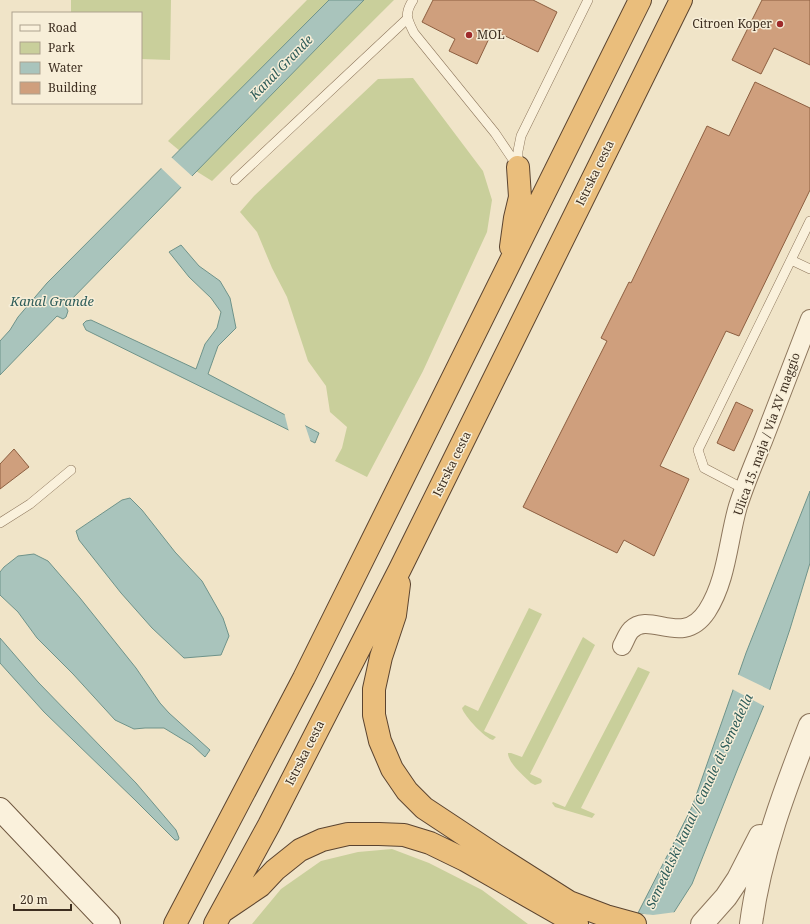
<svg xmlns="http://www.w3.org/2000/svg" width="810" height="924" viewBox="0 0 810 924" font-family="'Noto Serif',serif">
	<style>
		.green { fill: #c9cf9b }
		.water { fill: #a9c4bc; stroke: #6f938a }
		.pier { fill: #f0e4c8 }
		.building { fill: #cf9f7d; stroke: #8d5f41 }
		.lines { fill: none; stroke-linecap: round; stroke-linejoin: round }
		.service-casing { stroke: #8d765c; stroke-width: 10 }
		.minor-casing { stroke: #8d765c; stroke-width: 20 }
		.tertiary-casing { stroke: #8d765c; stroke-width: 24 }
		.secondary-casing { stroke: #6f573f; stroke-width: 24 }
		.trunk-casing { stroke: #5b4430; stroke-width: 24 }
		.service { stroke: #faf1dc; stroke-width: 9 }
		.minor { stroke: #faf1dc; stroke-width: 18 }
		.tertiary { stroke: #faf1dc; stroke-width: 22 }
		.secondary { stroke: #faf1dc; stroke-width: 22 }
		.trunk { stroke: #eabe7c; stroke-width: 22 }
		.poi-dot { fill: #9e2a2b; stroke: #f7eed8; stroke-width: 1.5 }
		.labels { text-anchor: middle; stroke-width: 3; stroke-linejoin: round; paint-order: stroke }
		.poi-label { font-size: 12px; fill: #3d2e20; stroke: #f7eed8; text-anchor: end }
		.street-label { font-size: 12px; fill: #3d2e20; stroke: #f7eed8 }
		.water-label { font-size: 13px; font-style: italic; fill: #2f5d5a; stroke: #f7eed8 }
	</style>
	<rect width="100%" height="100%" fill="#f0e4c8"/>
	<!-- green -->
	<path class="green" d="M 71,0 L 171,0 L 170,60 L 141,59 L 141,13 L 71,13 Z
		M 307,0 L 329,0 L 180,151 L 168,141 Z
		M 364,0 L 394,0 L 212,181 L 196,171 Z
		M 413,78 L 483,171 L 492,200 L 487,232 L 423,371 L 367,477 L 335,461 L 342,448 L 347,427 L 330,412 L 326,386 L 308,361 L 287,297 L 272,268 L 257,232 L 240,212 L 254,196 L 378,79 Z
		M 529,608 L 542,614 L 484,731 L 496,737 L 493,740 C 486,739 464,716 462,708 L 465,705 L 478,711 Z
		M 583,637 L 595,645 L 530,774 L 541,779 L 542,781 L 541,783 L 535,785 L 531,783 C 524,776 508,763 508,753 L 511,753 L 522,757 Z
		M 638,667 L 650,672 L 581,808 L 595,814 L 592,818 L 555,807 L 552,803 L 553,802 L 565,807 Z
		M 392,849 L 429,863 L 482,890 L 528,924 L 252,924 L 281,889 L 321,861 L 358,852 Z"/>
	<!-- water -->
	<path class="water" d="M 329,0 L 364,0 L 67,304 L 66,307 L 68,311 L 66,317 L 63,319 L 57,316 L 0,375 L 0,341 L 10,330 L 18,317 L 47,283 Z
		M 181,245 L 199,266 L 220,281 L 230,298 L 236,328 L 218,346 L 208,374 L 319,433 L 315,443 L 86,330 L 83,324 L 86,321 L 91,320 L 196,369 L 205,344 L 217,328 L 221,312 L 211,298 L 189,277 L 169,252 Z
		M 810,491 L 810,563 L 790,629 L 767,698 L 738,768 L 692,884 L 669,920 L 638,913 L 692,807 L 746,653 Z
		M 130,498 L 142,510 L 175,552 L 202,581 L 223,618 L 229,636 L 221,655 L 184,658 L 152,628 L 121,593 L 79,540 L 76,531 L 122,500 Z
		M 34,554 L 48,561 L 80,598 L 136,668 L 160,703 L 169,713 L 210,750 L 205,757 L 192,745 L 164,728 L 145,728 L 134,729 L 115,720 L 73,674 L 37,638 L 18,612 L 0,595 L 0,572 L 4,567 L 18,556 Z
		M 0,638 L 38,682 L 136,783 L 176,830 L 179,838 L 178,840 L 175,840 L 135,800 L 44,712 L 0,663 Z"/>
	<!-- pier -->
	<path class="pier" d="M 171,157 L 193,177 L 182,188 L 160,167 Z
		M 284,412 L 304,422 L 311,443 L 289,432 Z
		M 737,674 L 772,691 L 766,707 L 732,689 Z
		M 676,912 L 669,924 L 629,924 L 636,913 L 653,915 Z"/>
	<!-- building -->
	<path class="building" d="M 433,0 L 533,0 L 557,12 L 538,52 L 493,30 L 477,64 L 449,51 L 455,39 L 422,22 Z
		M 762,0 L 810,0 L 810,65 L 774,48 L 761,74 L 732,60 Z
		M 755,82 L 810,108 L 810,190 L 739,336 L 726,331 L 660,466 L 689,479 L 654,556 L 624,540 L 617,553 L 523,507 L 607,341 L 601,338 L 629,282 L 631,283 L 707,126 L 729,136 Z
		M 736,402 L 753,410 L 734,451 L 717,443 Z
		M 14,449 L 29,467 L 0,489 L 0,464 Z"/>
	<g class="lines">
		<defs>
			<path id="service" d="M 413,0 C 404,14 407,19 414,33 L 495,133 L 518,167
				M 518,167 L 518,151 L 521,136 L 588,0
				M 235,180 L 407,19
				M 791,260 L 810,269
				M 744,489 L 704,468 L 698,450 L 810,221
				M 0,523 L 30,504 L 71,470"/>
			<path id="minor" d="M 622,646 C 625,641 627,634 631,630 C 650,610 682,649 707,611 C 727,580 728,540 738,506 C 745,484 754,463 763,441 C 779,400 794,360 810,319"/>
			<path id="tertiary" d="M 702,924 L 726,897 L 738,879 L 760,836
				M 751,924 C 760,855 785,789 810,725"/>
			<path id="secondary" d="M 0,809 L 109,924"/>
			<path id="trunk" d="M 511,247 L 515,218 L 520,197 L 518,167
				M 399,584 L 395,615 L 381,657 L 374,689 L 374,715 L 380,741 L 392,769 L 407,791 L 424,808 L 495,855 L 569,902 L 606,916 L 635,924
				M 223,911 L 260,886 L 275,870 L 300,850 L 322,840 L 348,834 L 379,834 L 404,835 L 430,843 L 465,860 L 577,924
				M 175,924 L 304,678 L 640,0
				M 215,924 L 269,825 L 400,569 L 681,0"/>
		</defs>
		<!-- service casing -->
		<use href="#service" class="service-casing"/>
		<!-- minor casing -->
		<use href="#minor" class="minor-casing"/>
		<!-- tertiary casing -->
		<use href="#tertiary" class="tertiary-casing"/>
		<!-- secondary casing -->
		<use href="#secondary" class="secondary-casing"/>
		<!-- trunk casing -->
		<use href="#trunk" class="trunk-casing"/>
		<!-- service -->
		<use href="#service" class="service"/>
		<!-- minor -->
		<use href="#minor" class="minor"/>
		<!-- tertiary -->
		<use href="#tertiary" class="tertiary"/>
		<!-- secondary -->
		<use href="#secondary" class="secondary"/>
		<!-- trunk -->
		<use href="#trunk" class="trunk"/>
	</g>
	<!-- markers -->
	<g class="poi-dot">
		<circle cx="780" cy="24" r="4"/>
		<circle cx="469" cy="35" r="4"/>
	</g>
	<g class="labels">
		<!-- poi labels -->
		<g class="poi-label">
			<text x="772" y="28">Citroen Koper</text>
			<text x="477" y="39" text-anchor="start">MOL</text>
		</g>
		<!-- street labels -->
		<g class="street-label">
			<text transform="translate(595 173) rotate(-64)" y="4">Istrska cesta</text>
			<text transform="translate(767 434) rotate(-70)" y="4">Ulica 15. maja / Via XV maggio</text>
			<text transform="translate(452 464) rotate(-64)" y="4">Istrska cesta</text>
			<text transform="translate(305 753) rotate(-63)" y="4">Istrska cesta</text>
		</g>
		<!-- water labels -->
		<g class="water-label">
			<text transform="translate(281 67) rotate(-46)" y="5">Kanal Grande</text>
			<text x="52" y="306">Kanal Grande</text>
			<text transform="translate(699 801) rotate(-65)" y="5">Semedelski kanal / Canale di Semedella</text>
		</g>
	</g>
	<!-- legend -->
	<rect x="12" y="12" width="130" height="92" fill="#f7eed8" stroke="#ada18e"/>
	<rect x="20" y="25" width="20" height="6" fill="#faf1dc" stroke="#ada18e"/>
	<text x="48" y="32" font-size="12" fill="#3d2e20">Road</text>
	<rect x="20" y="42" width="20" height="12" fill="#c9cf9b" stroke="#ada18e"/>
	<text x="48" y="52" font-size="12" fill="#3d2e20">Park</text>
	<rect x="20" y="62" width="20" height="12" fill="#a9c4bc" stroke="#ada18e"/>
	<text x="48" y="72" font-size="12" fill="#3d2e20">Water</text>
	<rect x="20" y="82" width="20" height="12" fill="#cf9f7d" stroke="#ada18e"/>
	<text x="48" y="92" font-size="12" fill="#3d2e20">Building</text>
	<!-- scale -->
	<path d="M14 904v6h57v-6" fill="none" stroke="#3d2e20" stroke-width="2"/>
	<text x="20" y="904" font-size="12" fill="#3d2e20" stroke="#f7eed8" stroke-width="3" paint-order="stroke">20 m</text>
</svg>
